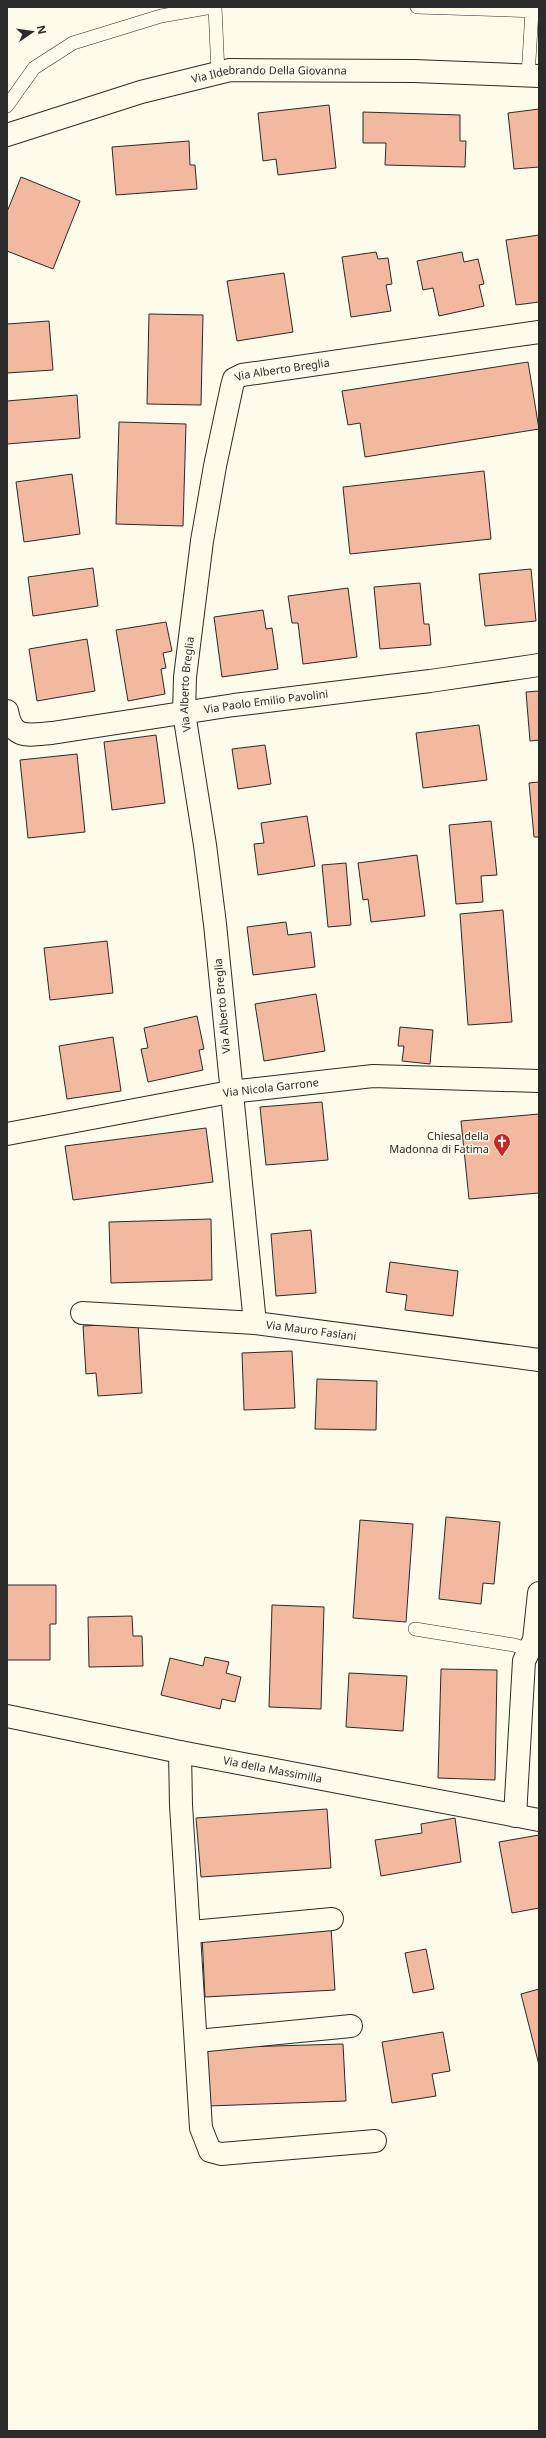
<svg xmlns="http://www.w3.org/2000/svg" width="546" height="2438" viewBox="0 0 546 2438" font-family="'Noto Sans',sans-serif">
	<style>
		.building { fill: #f2b8a0; stroke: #2b2b2b }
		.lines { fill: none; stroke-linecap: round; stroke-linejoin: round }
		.lane-casing { stroke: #2b2b2b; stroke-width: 14 }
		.street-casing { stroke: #2b2b2b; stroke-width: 24 }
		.secondary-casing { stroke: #2b2b2b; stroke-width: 24 }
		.lane { stroke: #fdfbea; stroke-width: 13 }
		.street { stroke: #fdfbea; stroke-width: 22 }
		.secondary { stroke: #fdfbea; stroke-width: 22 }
		.labels { text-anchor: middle; stroke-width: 3; stroke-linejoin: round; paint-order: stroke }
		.street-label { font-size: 11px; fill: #2b2b2b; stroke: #fdfbea }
		.poi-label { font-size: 11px; fill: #2b2b2b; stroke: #fdfbea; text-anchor: end }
	</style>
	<rect width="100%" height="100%" fill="#fdfbea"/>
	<!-- building -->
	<path class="building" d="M 329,105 L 336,168 L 278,175 L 276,159 L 263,161 L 258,113 Z
		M 539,109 L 539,167 L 514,169 L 508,113 Z
		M 363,112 L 460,115 L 460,141 L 466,141 L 465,167 L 385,165 L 386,143 L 363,143 Z
		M 189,141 L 190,165 L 195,165 L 197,189 L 116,195 L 112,147 Z
		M 21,177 L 80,201 L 53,269 L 7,251 L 7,212 Z
		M 539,235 L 539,302 L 516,305 L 506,240 Z
		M 376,252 L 378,259 L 388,258 L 392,284 L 386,285 L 391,311 L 351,317 L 342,257 Z
		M 462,252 L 464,262 L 478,259 L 484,284 L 479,285 L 484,306 L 439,316 L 433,288 L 423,290 L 417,261 Z
		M 284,273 L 293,332 L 237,341 L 227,281 Z
		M 149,314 L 203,315 L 201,405 L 147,404 Z
		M 49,321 L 53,370 L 7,373 L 7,324 Z
		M 528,362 L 539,429 L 365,457 L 360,423 L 348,425 L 342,391 Z
		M 77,395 L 80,438 L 7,444 L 7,401 Z
		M 119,422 L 186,424 L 183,526 L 116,524 Z
		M 484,471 L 491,539 L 350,554 L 343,487 Z
		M 72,474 L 80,534 L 24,542 L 16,482 Z
		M 93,568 L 98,606 L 33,616 L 28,577 Z
		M 531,569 L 536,621 L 485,626 L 479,574 Z
		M 420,583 L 424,624 L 429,624 L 431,645 L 380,649 L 374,587 Z
		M 348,588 L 357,657 L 303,664 L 298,623 L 292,623 L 288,596 Z
		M 263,610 L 266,629 L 272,628 L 278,669 L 222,677 L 214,617 Z
		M 166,622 L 172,651 L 163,653 L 166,668 L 161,669 L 165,694 L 128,701 L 116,630 Z
		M 87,639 L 95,691 L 37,701 L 29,649 Z
		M 539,691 L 539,740 L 530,741 L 526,692 Z
		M 479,725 L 487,780 L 423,788 L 416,733 Z
		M 156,735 L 165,803 L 112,810 L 104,742 Z
		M 265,745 L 271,784 L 238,789 L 232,749 Z
		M 77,754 L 85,832 L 28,838 L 20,760 Z
		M 539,782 L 539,837 L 534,837 L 529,783 Z
		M 307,816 L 315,866 L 258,875 L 254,844 L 264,843 L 261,823 Z
		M 491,821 L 497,875 L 481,876 L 483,902 L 456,904 L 449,825 Z
		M 417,855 L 425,916 L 371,922 L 368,899 L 363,900 L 358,863 Z
		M 346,863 L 351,925 L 328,927 L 322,865 Z
		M 503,910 L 512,1022 L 468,1025 L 460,914 Z
		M 286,922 L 288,935 L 311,932 L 315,967 L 253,975 L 247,927 Z
		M 107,941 L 113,993 L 50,1000 L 44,948 Z
		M 316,994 L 325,1051 L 264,1061 L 255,1004 Z
		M 197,1016 L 204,1049 L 199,1050 L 203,1070 L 148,1082 L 141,1049 L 148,1048 L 144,1028 Z
		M 400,1027 L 433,1030 L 430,1064 L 402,1061 L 404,1046 L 398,1046 Z
		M 113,1037 L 121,1091 L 67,1099 L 59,1046 Z
		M 322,1102 L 328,1160 L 266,1165 L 260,1107 Z
		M 539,1114 L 539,1193 L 469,1199 L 461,1121 Z
		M 206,1128 L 213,1182 L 73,1200 L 65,1146 Z
		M 211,1219 L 212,1280 L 111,1283 L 109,1222 Z
		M 311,1230 L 316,1293 L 276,1296 L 271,1234 Z
		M 390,1262 L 458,1271 L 453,1316 L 405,1310 L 407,1295 L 386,1292 Z
		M 138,1323 L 142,1393 L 98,1396 L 96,1373 L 86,1374 L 83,1326 Z
		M 292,1351 L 295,1408 L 244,1410 L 242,1353 Z
		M 317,1379 L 377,1381 L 376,1430 L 315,1429 Z
		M 446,1517 L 500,1522 L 494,1584 L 483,1583 L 481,1604 L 439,1599 Z
		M 360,1520 L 413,1524 L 406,1622 L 353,1618 Z
		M 7,1585 L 56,1585 L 56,1624 L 50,1624 L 50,1660 L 7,1660 Z
		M 272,1605 L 324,1607 L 321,1709 L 269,1707 Z
		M 132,1616 L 133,1636 L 142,1636 L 143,1666 L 89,1667 L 88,1617 Z
		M 205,1657 L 229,1662 L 226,1673 L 241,1677 L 235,1702 L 222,1699 L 220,1709 L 161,1695 L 170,1658 L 203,1666 Z
		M 441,1669 L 497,1670 L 495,1780 L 438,1778 Z
		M 349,1673 L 407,1676 L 403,1731 L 346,1727 Z
		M 327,1809 L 331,1868 L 201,1877 L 196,1818 Z
		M 455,1818 L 461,1862 L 381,1876 L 375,1840 L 422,1833 L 421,1824 Z
		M 539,1835 L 539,1908 L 512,1913 L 499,1842 Z
		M 331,1927 L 335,1990 L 205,1997 L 202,1935 Z
		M 426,1949 L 434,1989 L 413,1993 L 405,1953 Z
		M 539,1989 L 539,2065 L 521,1994 Z
		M 443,2032 L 450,2071 L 432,2074 L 436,2096 L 392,2103 L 382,2042 Z
		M 343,2044 L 346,2101 L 208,2106 L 206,2048 Z"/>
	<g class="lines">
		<defs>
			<path id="lane" d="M 215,7 L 218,73
				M 417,7 L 539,11
				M 528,76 L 532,11
				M 7,106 L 34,68 L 73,43 L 161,16 L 212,7
				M 415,1629 L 514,1645 L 529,1650"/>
			<g id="street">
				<path id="s1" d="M 7,711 C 12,740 28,735 52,733 L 234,705 L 430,681 L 539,665"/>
				<path id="s2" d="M 7,1134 L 230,1092 L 373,1076 L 539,1081"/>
				<path id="s3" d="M 82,1313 L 255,1323 L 539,1360"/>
				<path id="s4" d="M 255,1323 L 215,924 L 205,845 L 184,713 L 185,677 L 202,541 L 215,466 L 232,386 L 234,379 L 242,375 L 539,332"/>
				<path id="s5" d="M 7,1716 L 180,1752 L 539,1820"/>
				<path d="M 180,1752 L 181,1805 L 201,2128 L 210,2151 L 221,2154 L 375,2141"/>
				<path d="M 515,1816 L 524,1661 L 534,1640 L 539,1593"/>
				<path d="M 191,1932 L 332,1919"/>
				<path d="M 197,2041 L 351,2026"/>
			</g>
			<g id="secondary">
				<path id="s6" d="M 7,135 L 141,92 L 230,70 L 414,71 L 539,76"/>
			</g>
		</defs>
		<!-- lane casing -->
		<use href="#lane" class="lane-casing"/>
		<!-- street casing -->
		<use href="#street" class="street-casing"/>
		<!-- secondary casing -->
		<use href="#secondary" class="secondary-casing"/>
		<!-- lane -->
		<use href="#lane" class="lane"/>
		<!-- street -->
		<use href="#street" class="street"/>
		<!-- secondary -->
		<use href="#secondary" class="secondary"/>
	</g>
	<!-- icons -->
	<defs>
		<symbol id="church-pin" viewBox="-11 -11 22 30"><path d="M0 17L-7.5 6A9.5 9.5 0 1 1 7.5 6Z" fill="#c62828" stroke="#fdfbea"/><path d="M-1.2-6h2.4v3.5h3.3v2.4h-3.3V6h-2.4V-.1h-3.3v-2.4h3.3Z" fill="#fff"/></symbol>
	</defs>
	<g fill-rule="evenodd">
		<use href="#church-pin" x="492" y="1132" width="20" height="27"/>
	</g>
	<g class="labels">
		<!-- street labels -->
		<g class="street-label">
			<text dy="4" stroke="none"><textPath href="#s6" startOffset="271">Via Ildebrando Della Giovanna</textPath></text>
			<text dy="4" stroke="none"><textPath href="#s4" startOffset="1002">Via Alberto Breglia</textPath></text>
			<text dy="4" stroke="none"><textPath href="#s4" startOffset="643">Via Alberto Breglia</textPath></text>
			<text dy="4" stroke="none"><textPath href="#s1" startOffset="275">Via Paolo Emilio Pavolini</textPath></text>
			<text transform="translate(222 1006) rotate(-95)" y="4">Via Alberto Breglia</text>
			<text dy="4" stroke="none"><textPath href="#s2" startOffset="268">Via Nicola Garrone</textPath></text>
			<text dy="4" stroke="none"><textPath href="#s3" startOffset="230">Via Mauro Fasiani</textPath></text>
			<text dy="4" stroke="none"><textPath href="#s5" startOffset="271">Via della Massimilla</textPath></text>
		</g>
		<!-- poi labels -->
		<g class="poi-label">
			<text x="489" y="1140">Chiesa della<tspan x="489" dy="13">Madonna di Fatima</tspan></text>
		</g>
	</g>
	<!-- border -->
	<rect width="546" height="2438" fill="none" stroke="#2b2b2b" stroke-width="16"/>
	<!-- north arrow -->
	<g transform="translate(32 32) rotate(77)" stroke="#fdfbea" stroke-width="3" paint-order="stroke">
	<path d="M0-3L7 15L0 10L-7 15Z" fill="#2b2b2b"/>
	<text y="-6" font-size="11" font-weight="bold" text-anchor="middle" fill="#2b2b2b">N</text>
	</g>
</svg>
